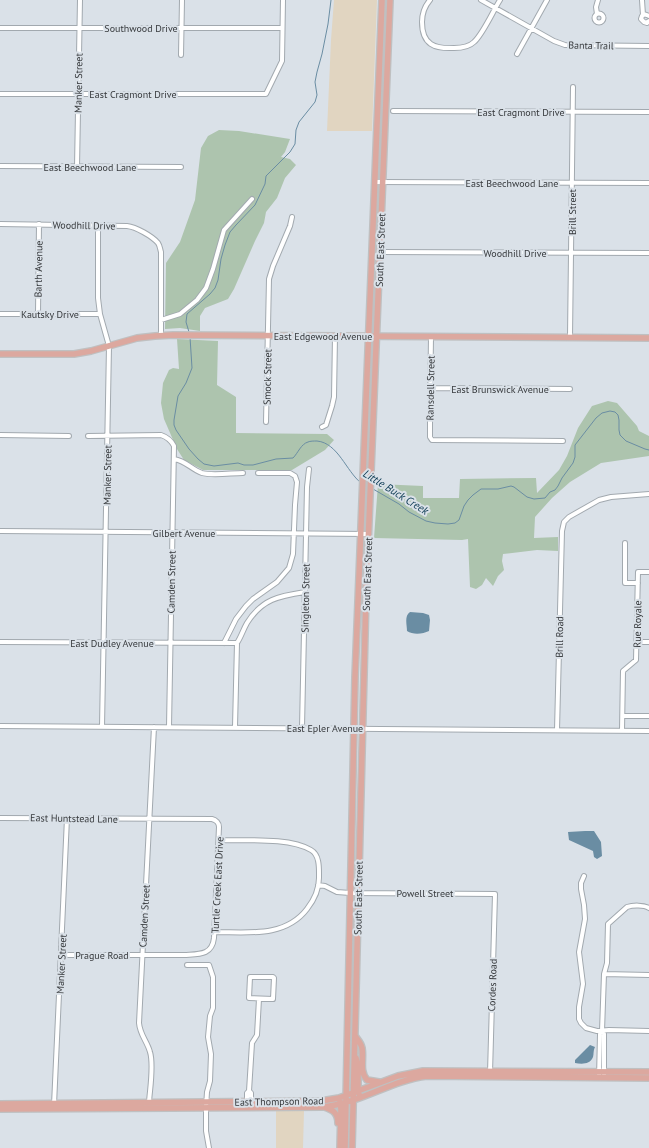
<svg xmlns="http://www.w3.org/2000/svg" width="649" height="1148" viewBox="0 0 649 1148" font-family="'PT Sans',sans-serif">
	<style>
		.commercial { fill: #e1d5c1 }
		.green { fill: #adc4ae }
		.water { fill: #6a8da3 }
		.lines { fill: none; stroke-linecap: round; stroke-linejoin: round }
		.stream { stroke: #6a8da3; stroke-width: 1 }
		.minor-casing { stroke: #a2a9af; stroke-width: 6 }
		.major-casing { stroke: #bfc0c1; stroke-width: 8 }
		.minor { stroke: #fff; stroke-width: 4 }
		.major { stroke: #dca89f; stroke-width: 5.5 }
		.labels { text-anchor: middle; stroke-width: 4; stroke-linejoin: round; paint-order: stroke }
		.street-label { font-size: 10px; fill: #36393c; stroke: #dae1e8 }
		.water-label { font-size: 11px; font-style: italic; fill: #0d3b54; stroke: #dae1e8 }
	</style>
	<rect width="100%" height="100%" fill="#dae1e8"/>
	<!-- commercial -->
	<path class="commercial" d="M 334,0 L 377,0 L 372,131 L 327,131 L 331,40 Z
		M 276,1111 L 304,1111 L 303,1148 L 276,1148 Z"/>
	<!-- green -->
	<path class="green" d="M 219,130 L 239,131 L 290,139 L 285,152 L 281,157 L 290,159 L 296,165 L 285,178 L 277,198 L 266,212 L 264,223 L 255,241 L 234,289 L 228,299 L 205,308 L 200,316 L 200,331 L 180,328 L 165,329 L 166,263 L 180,242 L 195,200 L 201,148 L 208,136 Z
		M 177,339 L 218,341 L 217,385 L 236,397 L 236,433 L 327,434 L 334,440 L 325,450 L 292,470 L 203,470 L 184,460 L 177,449 L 164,419 L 161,403 L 163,383 L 169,370 L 173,368 L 179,369 Z
		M 608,401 L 617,403 L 637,426 L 639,431 L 649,436 L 649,456 L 601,463 L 570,482 L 552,498 L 535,517 L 534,538 L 558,537 L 558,551 L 537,550 L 503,554 L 502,561 L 504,570 L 498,576 L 493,586 L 486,578 L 482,585 L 476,589 L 470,587 L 468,539 L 462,540 L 374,538 L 378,484 L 423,486 L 423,498 L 459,498 L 460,479 L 536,478 L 537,493 L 559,470 L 567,456 L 578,428 L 592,406 Z"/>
	<!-- water -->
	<path class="water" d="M 410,612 L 423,613 L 429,615 L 430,620 L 429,631 C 423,634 413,635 407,631 C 407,625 404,616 410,612 Z
		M 585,831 L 594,831 L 601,842 L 602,856 L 597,859 L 594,857 L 593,851 L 569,840 L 568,832 Z
		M 590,1045 L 595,1047 C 593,1051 594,1054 593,1057 C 590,1065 581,1064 575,1063 L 575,1060 Z"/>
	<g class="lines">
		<!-- stream -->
		<path class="stream" d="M 189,332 L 186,322 L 187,314 L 210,294 L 215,288 L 218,280 L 221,259 L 225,245 L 230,232 L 236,225 L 255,205 L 265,184 L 266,176 L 290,152 L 295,144 L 296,130 L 299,122 L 315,102 L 317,95 L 315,82 L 317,72 L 322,54 L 328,24 L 331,0
			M 190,337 L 192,368 L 186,383 L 178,396 L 174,420 L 174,425 L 176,430 L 189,449 L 198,459 L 204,464 L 214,466 L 238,463 L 244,465 L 253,465 L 276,459 L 293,458 C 298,453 301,444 308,442 C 310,441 314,441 317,441 C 338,443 346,471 361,483
			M 373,489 L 399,504 L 409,512 L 426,521 L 435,523 L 448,524 L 455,523 L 459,520 L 464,506 L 468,500 L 473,495 L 481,489 L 498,489 L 511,486 L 514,487 L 527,497 L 534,499 L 545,498 L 550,492 L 555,490 L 558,486 L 562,478 L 573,463 L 575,457 L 575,445 L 596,418 L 602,413 L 610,411 L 615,412 L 618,415 L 619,420 L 619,430 L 620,435 L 626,441 L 645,449 L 649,450"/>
		<defs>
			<path id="minor" d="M 430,0 C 424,7 422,13 422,22 C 422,45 435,49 454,48 C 462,48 469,47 474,42 C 483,34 493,11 500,0
				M 481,0 L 554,41 L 565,45 L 649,46
				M 642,0 L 643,15
				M594.5 18a4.5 4.5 0 1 1 9 0a4.5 4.5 0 1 1-9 0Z
				M 597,14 L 596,7 L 598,0
				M 649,16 L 644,14 L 642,16 L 641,19 L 644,22 L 647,23 L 649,21
				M 0,28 L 282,28
				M 517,54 L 547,0
				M 181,55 L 182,0
				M 0,94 L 266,94 L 282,61 L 283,0
				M 393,111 L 649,112
				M 0,166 L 181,167
				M 77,167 L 80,0
				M 375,182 L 649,183
				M 0,224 L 127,226 C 136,227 152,236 158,243 C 160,246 160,249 161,252 L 161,336
				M 98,225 L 98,298 L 100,314 L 109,346 L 102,727
				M 380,252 L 649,253
				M 0,314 L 100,314
				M 38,314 L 39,224
				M 161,320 L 180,314 L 197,300 L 206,288 L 213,269 L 224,230 L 252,199
				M 431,336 L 430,416 L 430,437 L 432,440 L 563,441
				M 570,337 L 573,87
				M 430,388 L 570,389
				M 266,422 L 269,279 L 273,266 L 290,226 L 292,217
				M 322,427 L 326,425 L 332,406 L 334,397 L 335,336
				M 0,435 L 69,436
				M 88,436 L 161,435 C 167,437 171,440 174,446 L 169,727
				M 174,459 C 186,461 191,469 202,473 C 212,476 232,473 243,473
				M 0,531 L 368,534
				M 625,543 L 625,583 L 638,583
				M 0,642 L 237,643 C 241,637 243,630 247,623 C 262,599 279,596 305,592
				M 636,642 L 649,642
				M 224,643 L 236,619 L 246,606 L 253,599 L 277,582 L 289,568 L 293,554 L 295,505 L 297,482 L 295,476 L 290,473 L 258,473
				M 623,716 L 649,716
				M 0,726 L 649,731
				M 235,727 L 237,643
				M 302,728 L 307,487 L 309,469
				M 557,730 L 562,531 L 564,522 L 569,517 L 599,500 L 611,497 L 649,494
				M 622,730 L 623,671 L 636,660 L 638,572 L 649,572
				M 0,818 L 212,819 C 216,820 219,823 219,827 L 214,938 C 212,956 198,954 184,955 L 61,955
				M 584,876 L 581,883 L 581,889 L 584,905 L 585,919 L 579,952 L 583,984 L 579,1007 L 579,1019 L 581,1023 L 586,1028 L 597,1031 L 609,1030 L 649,1031
				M 318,885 L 325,886 L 337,892 L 350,893 L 495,894 L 490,1073
				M 215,932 C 247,932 285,938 307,909 C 314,900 319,889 319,878 C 319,869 320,855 311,850 C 289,837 245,841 219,840
				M 187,965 L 209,965 L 213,977 L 213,1008 L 210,1016 L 208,1037 L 211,1054 L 210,1081 L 207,1092 L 206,1107 L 206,1131 L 209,1148
				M 604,974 L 649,975
				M 250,977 L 273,977 L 274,978 L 273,999 L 249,998 Z
				M 602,1031 L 604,1034 L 604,1074
				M 599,1078 L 600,1034 L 602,1031 L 604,974 L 607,963 L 608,924 L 627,907 C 633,905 644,905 649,908
				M 249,1091 L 251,1093 L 251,1104
				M 149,1102 C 150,1088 154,1065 150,1052 C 147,1041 140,1035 139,1023 L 154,727
				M 247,1103 L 247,1093 L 249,1091 L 252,1043 L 257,1035 L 259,999
				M 54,1105 L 67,818"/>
			<path id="major" d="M 0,354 L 74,354 L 91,351 L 137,338 L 155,336 L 173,335 L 649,338
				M 355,1036 C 358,1040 361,1043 362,1048 C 364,1059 359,1071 367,1080 L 379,1082
				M 356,1058 L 358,1067 L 358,1091 L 359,1094
				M 0,1104 L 321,1101 L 339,1098 L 398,1076 L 423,1071 L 649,1072
				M 324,1107 C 334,1110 338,1114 338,1123
				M 0,1109 L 322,1107 C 359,1104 391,1080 427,1076 L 649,1078
				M 340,1148 L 341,1109 L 340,1102
				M 345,1148 L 355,677 L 382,0
				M 352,1148 L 366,595 L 390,0"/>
		</defs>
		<!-- minor casing -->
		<use href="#minor" class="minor-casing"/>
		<!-- major casing -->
		<use href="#major" class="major-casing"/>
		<!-- minor -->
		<use href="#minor" class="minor"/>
		<!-- major -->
		<use href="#major" class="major"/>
	</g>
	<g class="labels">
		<!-- street labels -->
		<g class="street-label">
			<text x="141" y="32">Southwood Drive</text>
			<text transform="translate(591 45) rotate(1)" y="4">Banta Trail</text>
			<text transform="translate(78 83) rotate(-89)" y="4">Manker Street</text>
			<text x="133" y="98">East Cragmont Drive</text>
			<text x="521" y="116">East Cragmont Drive</text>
			<text x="90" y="171">East Beechwood Lane</text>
			<text x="512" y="187">East Beechwood Lane</text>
			<text transform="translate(572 212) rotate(-90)" y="4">Brill Street</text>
			<text transform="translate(84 225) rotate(1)" y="4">Woodhill Drive</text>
			<text transform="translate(380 250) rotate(-88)" y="4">South East Street</text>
			<text x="515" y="257">Woodhill Drive</text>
			<text transform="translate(38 269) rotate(-89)" y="4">Barth Avenue</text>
			<text x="50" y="318">Kautsky Drive</text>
			<text x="323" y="340">East Edgewood Avenue</text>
			<text transform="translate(267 377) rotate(-89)" y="4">Smock Street</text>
			<text transform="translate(430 388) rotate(-89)" y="4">Ransdell Street</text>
			<text x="500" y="393">East Brunswick Avenue</text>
			<text transform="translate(107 475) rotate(-89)" y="4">Manker Street</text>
			<text x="184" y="537">Gilbert Avenue</text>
			<text transform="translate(367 574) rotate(-88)" y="4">South East Street</text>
			<text transform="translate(171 582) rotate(-89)" y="4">Camden Street</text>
			<text transform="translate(305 598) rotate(-89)" y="4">Singleton Street</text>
			<text transform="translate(637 624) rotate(-89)" y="4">Rue Royale</text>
			<text transform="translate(559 637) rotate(-89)" y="4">Brill Road</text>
			<text x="112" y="647">East Dudley Avenue</text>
			<text x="325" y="732">East Epler Avenue</text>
			<text transform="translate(74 818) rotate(1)" y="4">East Huntstead Lane</text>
			<text transform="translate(217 885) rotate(-87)" y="4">Turtle Creek East Drive</text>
			<text x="425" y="897">Powell Street</text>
			<text transform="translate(358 898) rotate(-89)" y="4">South East Street</text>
			<text transform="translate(144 916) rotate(-87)" y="4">Camden Street</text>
			<text x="102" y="959">Prague Road</text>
			<text transform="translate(61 964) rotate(-87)" y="4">Manker Street</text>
			<text transform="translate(492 985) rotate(-88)" y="4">Cordes Road</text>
			<text transform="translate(279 1101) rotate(-1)" y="4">East Thompson Road</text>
		</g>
		<!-- water labels -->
		<g class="water-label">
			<text transform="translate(396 492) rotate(32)" y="4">Little Buck Creek</text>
		</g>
	</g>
</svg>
